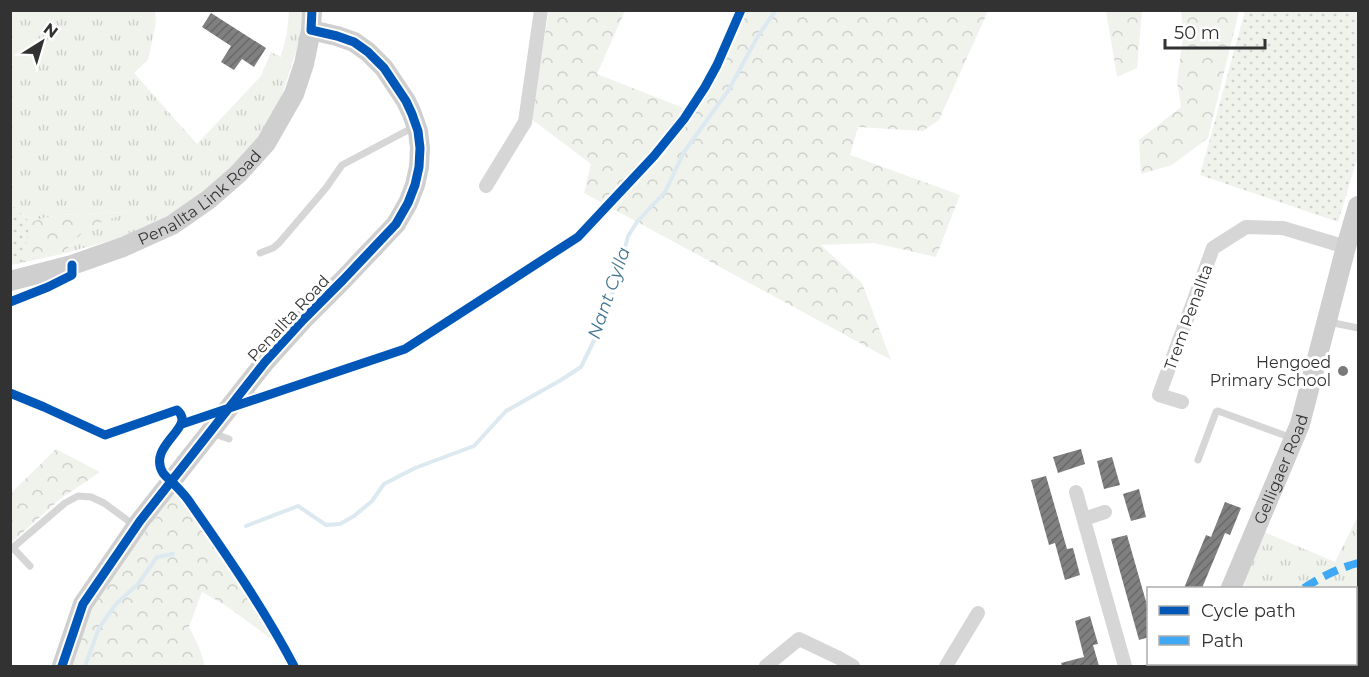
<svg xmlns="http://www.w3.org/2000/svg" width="1369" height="677" viewBox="0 0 1369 677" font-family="Montserrat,sans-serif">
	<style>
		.grass { fill: url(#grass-tufts) }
		.forest { fill: url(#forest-crowns) }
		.park { fill: url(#park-dots) }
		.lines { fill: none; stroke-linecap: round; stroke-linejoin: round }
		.stream { stroke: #dce9f0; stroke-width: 4 }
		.building { fill: url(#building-hatch) }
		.lane { stroke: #d6d6d6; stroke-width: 7 }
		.street { stroke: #d6d6d6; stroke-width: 14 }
		.secondary { stroke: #cfcfcf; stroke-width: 20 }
		.quiet { stroke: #3fa9f5; stroke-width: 8; stroke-dasharray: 15 8; stroke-linecap: butt }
		.cycleway-casing { stroke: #fff; stroke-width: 13 }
		.cycleway { stroke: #0057b8; stroke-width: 9 }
		.poi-dot { fill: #7a7a7a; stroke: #fff; stroke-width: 2 }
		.labels { text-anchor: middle; stroke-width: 6; stroke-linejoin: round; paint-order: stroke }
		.street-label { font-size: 16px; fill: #323232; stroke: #fff }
		.poi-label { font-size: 16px; fill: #323232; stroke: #fff; text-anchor: end }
		.water-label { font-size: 18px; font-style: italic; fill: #437592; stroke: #fff }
	</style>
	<defs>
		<pattern id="grass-tufts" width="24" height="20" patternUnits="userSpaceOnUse" patternTransform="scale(1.5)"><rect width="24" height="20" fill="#f0f3ec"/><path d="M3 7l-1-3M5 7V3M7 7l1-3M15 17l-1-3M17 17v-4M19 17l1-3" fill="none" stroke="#ced1cb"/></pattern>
		<pattern id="forest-crowns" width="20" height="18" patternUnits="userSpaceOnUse" patternTransform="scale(1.5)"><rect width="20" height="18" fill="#f0f3ec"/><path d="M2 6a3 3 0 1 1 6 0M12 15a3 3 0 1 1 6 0" fill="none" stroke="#ced1cb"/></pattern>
		<pattern id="park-dots" width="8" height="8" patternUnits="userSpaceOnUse" patternTransform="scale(1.5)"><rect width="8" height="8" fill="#f0f3ec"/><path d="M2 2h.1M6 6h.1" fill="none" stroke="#ced1cb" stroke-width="1.8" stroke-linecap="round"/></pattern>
		<pattern id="building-hatch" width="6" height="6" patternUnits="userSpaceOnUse" patternTransform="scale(1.5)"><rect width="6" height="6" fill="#808080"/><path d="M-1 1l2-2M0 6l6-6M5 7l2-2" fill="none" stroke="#696969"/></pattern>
	</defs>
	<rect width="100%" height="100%" fill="#fff"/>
	<!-- grass -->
	<path class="grass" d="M 10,11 L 155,11 L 156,23 L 148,60 L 134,73 L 197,144 L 261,76 L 271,52 L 281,57 L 287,33 L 289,11 L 302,11 L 300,39 L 280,101 L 256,140 L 228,172 L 191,201 L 164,218 L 123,237 L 62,254 L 88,227 L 127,212 L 57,215 L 30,222 L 11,203 Z
		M 1358,516 L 1358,666 L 1250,666 L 1251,664 L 1356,664 L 1356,588 L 1241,588 L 1264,532 L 1335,562 Z"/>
	<!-- forest -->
	<path class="forest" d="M 549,11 L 625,11 L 597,74 L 694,112 L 721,69 L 747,11 L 988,11 L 939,120 L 923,131 L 858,127 L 850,155 L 960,195 L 936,257 L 874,243 L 821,245 L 862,283 L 891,360 L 584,193 L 591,164 L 530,118 Z
		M 1106,11 L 1142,11 L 1137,68 L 1117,77 Z
		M 1181,11 L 1239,11 L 1208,138 L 1172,165 L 1141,174 L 1139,140 L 1181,107 L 1177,81 L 1183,38 Z
		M 10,203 L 30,222 L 57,215 L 130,212 L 88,227 L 62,254 L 11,265 Z
		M 56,449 L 100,472 L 60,499 L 11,543 L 11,493 Z
		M 177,490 L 189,500 L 245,581 L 278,636 L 270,638 L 225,605 L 202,592 L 189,627 L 199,647 L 205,666 L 73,666 L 92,605 L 129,553 Z"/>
	<!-- park -->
	<path class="park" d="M 1245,11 L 1358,11 L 1358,156 L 1338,222 L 1200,175 Z
		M 10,203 L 30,222 L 23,262 L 11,265 Z"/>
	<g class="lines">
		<!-- stream -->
		<path class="stream" d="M 246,526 L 298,506 L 326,525 L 340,524 L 354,516 L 372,501 L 384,484 L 415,468 L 474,446 L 506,411 L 561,380 L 581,367 L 602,324 L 616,283 L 628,236 L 637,222 L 665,192 L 684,152 L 728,91 L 758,36 L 776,10
			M 85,666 L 99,628 L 116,604 L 138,584 L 157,557 L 173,554"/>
	</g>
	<!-- building -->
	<path class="building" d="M 211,13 L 266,48 L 254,67 L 242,59 L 234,70 L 221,62 L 231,46 L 202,27 Z
		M 1081,449 L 1085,464 L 1058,473 L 1053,457 Z
		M 1112,457 L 1120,485 L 1104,489 L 1097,461 Z
		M 1046,476 L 1067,549 L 1073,548 L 1080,575 L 1065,580 L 1055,543 L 1049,545 L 1031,480 Z
		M 1139,489 L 1146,517 L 1131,521 L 1123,494 Z
		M 1225,502 L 1241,508 L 1230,535 L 1225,533 L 1202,588 L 1184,588 L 1206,535 L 1211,537 Z
		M 1127,535 L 1149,612 L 1149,637 L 1139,640 L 1111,539 Z
		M 1090,616 L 1098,644 L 1093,645 L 1099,666 L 1062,666 L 1061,663 L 1084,657 L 1075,621 Z"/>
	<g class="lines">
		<!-- lane -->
		<path class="lane" d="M 260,253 L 273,248 L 279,243 L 326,188 L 342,165 L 414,127
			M 1329,322 L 1358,328
			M 212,433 L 229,439
			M 1198,460 L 1216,412 L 1218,411 L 1292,438
			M 13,548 L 30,566
			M 10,550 L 65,503 L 78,496 L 91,497 L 104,503 L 134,525"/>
		<!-- street -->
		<path class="street" d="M 486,186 L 525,122 L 541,10
			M 1182,402 L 1159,395 L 1213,248 L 1246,227 L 1283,228 L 1346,247
			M 1076,492 L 1125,666
			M 1084,519 L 1105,512
			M 766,666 L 799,639 L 839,658 L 853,666
			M 946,666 L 978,613"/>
		<!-- secondary -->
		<g class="secondary">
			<path id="s1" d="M 10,281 L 72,265 L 123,247 L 172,225 L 208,200 L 238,174 L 266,143 L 294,94 L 304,64 L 311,30"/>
			<path id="s2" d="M 1231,588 L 1300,424 L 1346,247 L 1358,206"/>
			<path d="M 62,666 L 83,604 L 140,521 L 265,362 L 303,320 L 343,280 L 396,224 L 408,203 L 415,185 L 419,167 L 420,148 L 418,131 L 412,114 L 406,101 L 384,68 L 368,52 L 354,42 L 337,36 L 311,30 L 312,10"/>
			<path d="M 1198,666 L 1199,664"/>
		</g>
		<!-- quiet -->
		<path class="quiet" d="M 1304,588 C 1321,577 1339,568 1358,563"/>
		<defs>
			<path id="cycleway" d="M 10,302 L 48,287 L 72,275 L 72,265
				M 10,393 L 44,407 L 105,435 L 177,410 C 198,427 146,445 163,473 C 166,477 170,480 173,483 C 179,489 186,496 191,504 C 228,557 264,609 294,666
				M 182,424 L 405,349 L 578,237 L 654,156 L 684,119 L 705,87 L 717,65 L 741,10
				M 62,666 L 83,604 L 140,521 L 265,362 L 303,320 L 343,280 L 396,224 L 408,203 L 415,185 L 419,167 L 420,148 L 418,131 L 412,114 L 406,101 L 384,68 L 368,52 L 354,42 L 337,36 L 311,30 L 312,10"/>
		</defs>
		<!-- cycleway casing -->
		<use href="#cycleway" class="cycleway-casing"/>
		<!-- cycleway -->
		<use href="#cycleway" class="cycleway"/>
	</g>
	<!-- markers -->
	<circle class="poi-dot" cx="1343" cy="371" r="6"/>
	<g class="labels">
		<!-- street labels -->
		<g class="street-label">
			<text dy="6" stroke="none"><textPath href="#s1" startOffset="210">Penallta Link Road</textPath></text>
			<text transform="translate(1188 317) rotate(-70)" y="6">Trem Penallta</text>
			<text transform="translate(288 318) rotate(-47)" y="6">Penallta Road</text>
			<text dy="6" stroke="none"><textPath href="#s2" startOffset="129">Gelligaer Road</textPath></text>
		</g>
		<!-- poi labels -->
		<g class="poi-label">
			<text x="1331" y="368">Hengoed<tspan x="1331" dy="18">Primary School</tspan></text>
		</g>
		<!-- water labels -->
		<g class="water-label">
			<text transform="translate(609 293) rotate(-71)" y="6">Nant Cylla</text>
		</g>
	</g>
	<!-- border -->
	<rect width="1369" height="677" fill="none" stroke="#323232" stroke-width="24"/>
	<!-- legend -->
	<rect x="1147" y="587" width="210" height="78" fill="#ffffff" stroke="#adadad" stroke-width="1.5"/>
	<rect x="1159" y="606" width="30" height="9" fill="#0057b8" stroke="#adadad" stroke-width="1.5"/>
	<text x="1201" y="617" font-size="18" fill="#323232">Cycle path</text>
	<rect x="1159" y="636" width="30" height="9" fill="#3fa9f5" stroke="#adadad" stroke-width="1.5"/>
	<text x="1201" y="647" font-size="18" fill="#323232">Path</text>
	<!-- north arrow -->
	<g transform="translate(42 42) rotate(37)" stroke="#ffffff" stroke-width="4.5" paint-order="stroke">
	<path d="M0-4.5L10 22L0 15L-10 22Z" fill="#323232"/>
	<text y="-9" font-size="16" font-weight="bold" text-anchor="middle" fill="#323232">N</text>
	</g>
	<!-- scale -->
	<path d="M1165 39v9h100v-9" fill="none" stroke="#323232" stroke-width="3"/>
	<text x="1174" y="39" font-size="18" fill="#323232" stroke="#ffffff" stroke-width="4.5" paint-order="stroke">50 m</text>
</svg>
